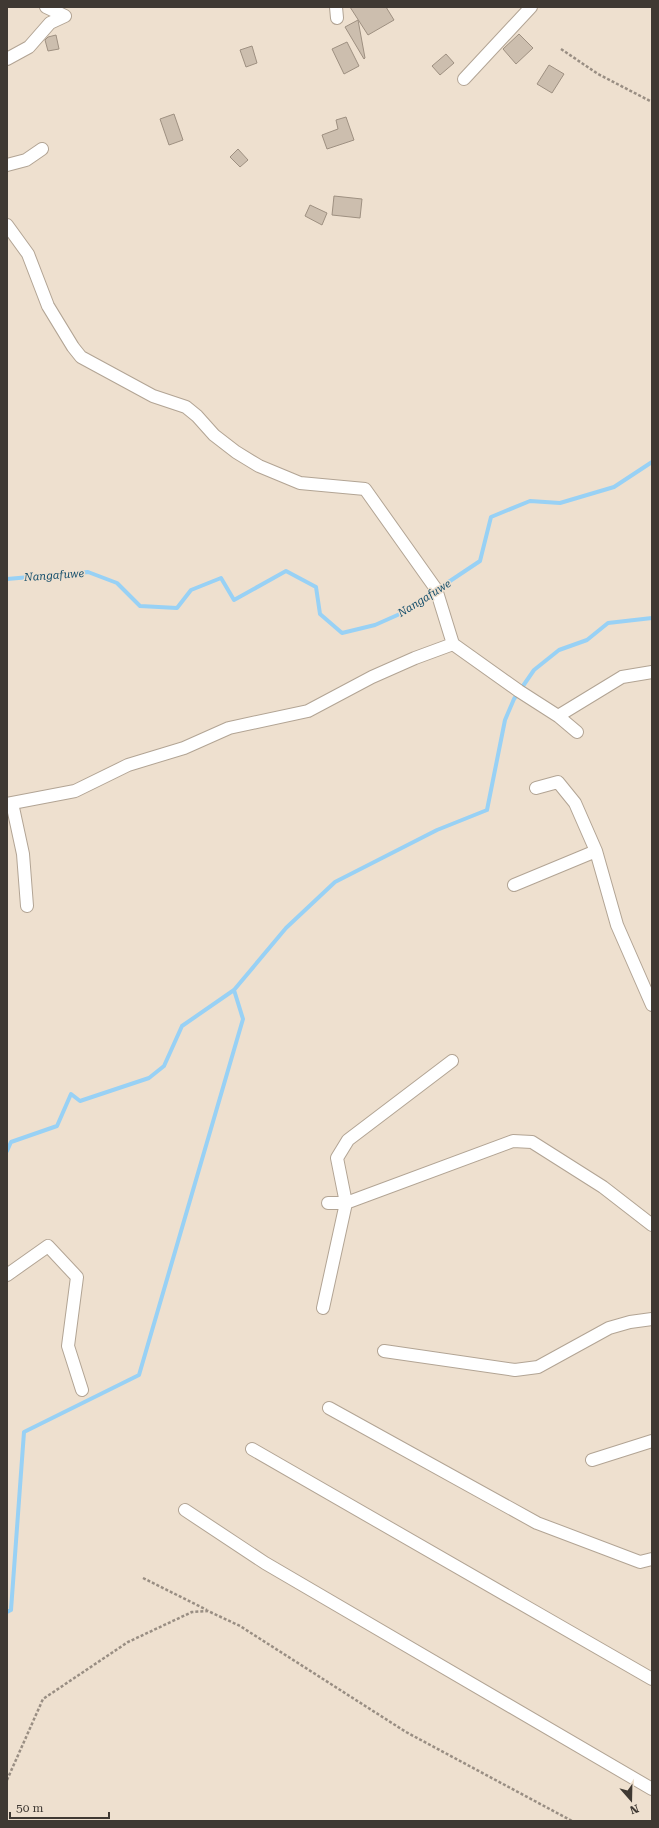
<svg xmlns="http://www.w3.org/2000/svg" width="659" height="1828" viewBox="0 0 659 1828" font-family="'Roboto Serif',serif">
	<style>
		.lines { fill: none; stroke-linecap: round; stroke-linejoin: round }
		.stream { stroke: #98d1f5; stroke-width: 4 }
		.building { fill: #ccbeae; stroke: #9e9081 }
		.street-casing { stroke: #b2a494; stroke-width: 14 }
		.path { stroke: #998e83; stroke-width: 2.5; stroke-dasharray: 3 2; stroke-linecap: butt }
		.street { stroke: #fff; stroke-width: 12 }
		.labels { text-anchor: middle; stroke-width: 3; stroke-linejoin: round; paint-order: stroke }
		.water-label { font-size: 11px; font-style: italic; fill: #114c6a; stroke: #eee0cf }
	</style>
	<rect width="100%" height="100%" fill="#eee0cf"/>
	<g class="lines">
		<!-- stream -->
		<path class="stream" d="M 7,579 L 88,572 L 117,583 L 140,606 L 177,608 L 191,590 L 221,578 L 234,600 L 286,571 L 316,587 L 320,614 L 342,633 L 375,625 L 402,613 L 480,561 L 491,517 L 530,501 L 560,503 L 614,487 L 652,462
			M 7,1151 L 11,1142 L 57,1126 L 71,1094 L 80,1101 L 149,1078 L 164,1066 L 182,1026 L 234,990 L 286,928 L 335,882 L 437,830 L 487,810 L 505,720 L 514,699 L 534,670 L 559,650 L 587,640 L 608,623 L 652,618
			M 7,1612 L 11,1610 L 24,1432 L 139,1375 L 243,1019 L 234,990"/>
	</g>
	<!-- building -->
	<path class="building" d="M 350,7 L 386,7 L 394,20 L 368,35 Z
		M 358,20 L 365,58 L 364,59 L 345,27 Z
		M 519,34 L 533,48 L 516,64 L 503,49 Z
		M 56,35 L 59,49 L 48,51 L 45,40 L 48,37 Z
		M 347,42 L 359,66 L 344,74 L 332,49 Z
		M 252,46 L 257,63 L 246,67 L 240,50 Z
		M 446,54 L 454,63 L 440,75 L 432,66 Z
		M 549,65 L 564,74 L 552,93 L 537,84 Z
		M 174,114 L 183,140 L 169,145 L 160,119 Z
		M 346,117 L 354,140 L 327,149 L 322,135 L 338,129 L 336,120 Z
		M 238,149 L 248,160 L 240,167 L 230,157 Z
		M 334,196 L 362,199 L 360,218 L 332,215 Z
		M 310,205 L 327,213 L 322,225 L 305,216 Z"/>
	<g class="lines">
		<defs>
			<path id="street" d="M 336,7 L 337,18
				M 7,59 L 29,47 L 50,23 L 65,16 L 46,7
				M 464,79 L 531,7
				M 7,165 L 26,160 L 42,149
				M 7,225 L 28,254 L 48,306 L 73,347 L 81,357 L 153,396 L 186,407 L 197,416 L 214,435 L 236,452 L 259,466 L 300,483 L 365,489 L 436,589 L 453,644
				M 558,716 L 622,677 L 652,672
				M 536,788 L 558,782 L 575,803 L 596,851
				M 12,803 L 23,854 L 27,906
				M 7,804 L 75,791 L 128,765 L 184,748 L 229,728 L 308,711 L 372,677 L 415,658 L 453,644 L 519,691 L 558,716 L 577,732
				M 514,885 L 596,851 L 617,925 L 652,1005
				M 328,1203 L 346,1203 L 513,1141 L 532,1142 L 603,1187 L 652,1225
				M 7,1275 L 48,1246 L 77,1277 L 68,1346 L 82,1390
				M 323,1308 L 346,1203 L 337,1158 L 348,1140 L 452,1061
				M 384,1351 L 515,1370 L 538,1367 L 609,1328 L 630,1322 L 652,1319
				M 329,1408 L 537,1523 L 640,1562 L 652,1559
				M 252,1449 L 652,1679
				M 592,1460 L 652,1441
				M 185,1510 L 265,1563 L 652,1789"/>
		</defs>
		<!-- street casing -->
		<use href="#street" class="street-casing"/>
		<!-- path -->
		<path class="path" d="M 561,49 L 598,74 L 652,102
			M 143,1578 L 207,1610
			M 7,1780 L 43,1699 L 128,1642 L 192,1612 L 208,1611 L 240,1626 L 406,1732 L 572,1821"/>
		<!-- street -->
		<use href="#street" class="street"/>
	</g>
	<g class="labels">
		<!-- water labels -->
		<g class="water-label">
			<text transform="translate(54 575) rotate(-4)" y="4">Nangafuwe</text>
			<text transform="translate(424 598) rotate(-32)" y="4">Nangafuwe</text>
		</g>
	</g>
	<!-- border -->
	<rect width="659" height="1828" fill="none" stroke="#3f3933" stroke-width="16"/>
	<!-- north arrow -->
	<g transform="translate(631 1800) rotate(160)" stroke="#eee0cf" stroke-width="3" paint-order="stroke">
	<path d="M0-3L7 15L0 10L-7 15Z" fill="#3f3933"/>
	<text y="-6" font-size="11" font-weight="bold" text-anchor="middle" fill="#3f3933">N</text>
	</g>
	<!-- scale -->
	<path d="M10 1812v6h99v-6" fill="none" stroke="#3f3933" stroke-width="2"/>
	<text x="16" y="1812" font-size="12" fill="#3f3933" stroke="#eee0cf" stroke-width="3" paint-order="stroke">50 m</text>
</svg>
